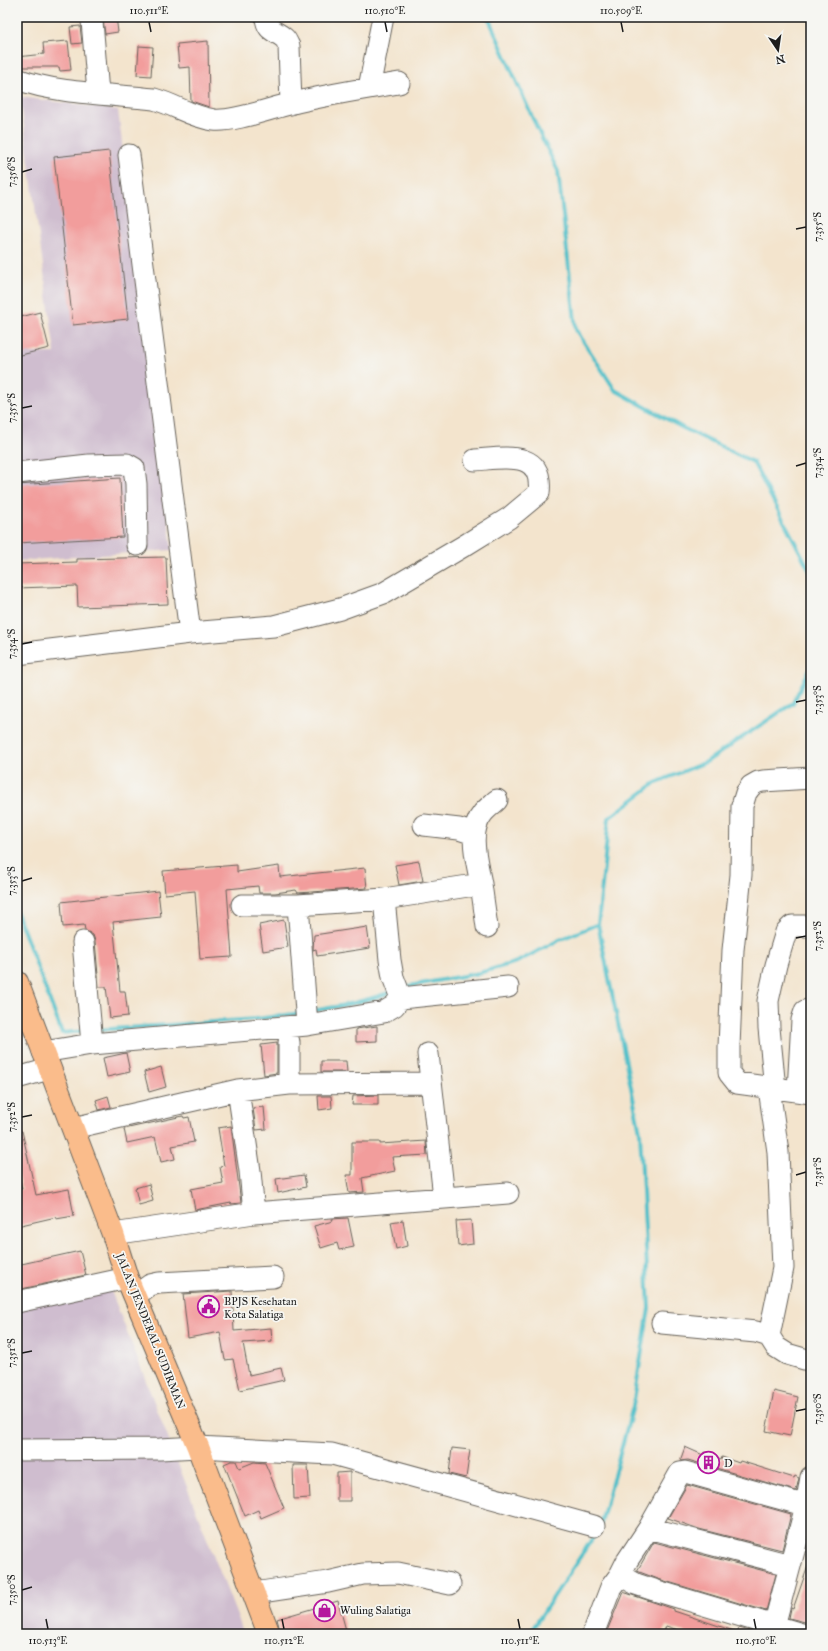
<svg xmlns="http://www.w3.org/2000/svg" width="828" height="1651" viewBox="0 0 828 1651" font-family="'IM FELL Great Primer',serif">
	<style>
		.industrial { fill: #cfbdcf }
		.lines { fill: none; stroke-linecap: round; stroke-linejoin: round }
		.stream { stroke: #52c0c9; stroke-width: 4 }
		.building { fill: #f29d9c }
		.minor-casing { stroke: #67625a; stroke-width: 23 }
		.major-casing { stroke: #67625a; stroke-width: 24 }
		.minor { stroke: #fff; stroke-width: 21 }
		.major { stroke: #fabc8b; stroke-width: 22 }
		.ticks { fill: none; stroke: #1c1c1c; stroke-width: 1.5 }
		.labels { text-anchor: middle; stroke-width: 3.5; stroke-linejoin: round; paint-order: stroke }
		.poi-label { font-size: 11px; fill: #1c1c1c; stroke: #f6f6f2; text-anchor: start }
		.street-label { font-size: 11px; fill: #1c1c1c; stroke: #f6f6f2 }
		.neatline { fill: none; stroke: #1c1c1c; stroke-width: 1.5 }
		.ticks-label { font-size: 10px; text-anchor: middle; fill: #1c1c1c }
	</style>
	<rect width="100%" height="100%" fill="#f6f6f2"/>
	<filter id="ink" filterUnits="userSpaceOnUse"><feTurbulence type="fractalNoise" baseFrequency=".025" numOctaves="2"/><feDisplacementMap in="SourceGraphic" scale="8" xChannelSelector="R" yChannelSelector="G"/><feConvolveMatrix kernelMatrix="1 2 1 2 8 2 1 2 1" color-interpolation-filters="sRGB"/></filter>
	<filter id="wash" filterUnits="userSpaceOnUse"><feTurbulence type="fractalNoise" baseFrequency=".012" numOctaves="4" result="noise"/><feDisplacementMap in="SourceGraphic" scale="16" xChannelSelector="R" yChannelSelector="G"/><feGaussianBlur stdDeviation="0.9" result="paint"/><feColorMatrix in="noise" values="0 0 0 0 0 0 0 0 0 0 0 0 0 0 0 0 0 1.4 0 .05"/><feComposite in="paint" operator="in"/></filter>
	<g filter="url(#wash)">
		<rect width="100%" height="100%" fill="#f3e4cd"/>
		<!-- industrial -->
		<path class="industrial" d="M 20,97 L 118,110 L 172,550 L 17,561 L 17,353 L 55,353 Z
			M 108,1283 L 244,1634 L 17,1634 L 17,1304 Z"/>
		<g class="lines">
			<!-- stream -->
			<path class="stream" d="M 488,17 L 533,119 L 558,171 L 576,330 L 615,390 L 683,428 L 753,462 L 811,573
				M 17,913 L 62,1033 L 86,1031
				M 404,987 L 479,973 L 517,962 L 559,940 L 598,924
				M 312,1011 C 339,1007 366,1001 392,992
				M 96,1030 L 256,1019 L 301,1013
				M 601,1523 L 633,1406 L 649,1308 L 640,1132 L 598,924 L 609,818 L 655,783 L 706,762 L 793,703 L 811,667
				M 529,1634 L 596,1533"/>
		</g>
		<g id="blocks">
			<!-- building -->
			<path class="building" d="M 116,17 L 118,32 L 105,34 L 103,19 Z
				M 80,26 L 82,43 L 72,44 L 70,27 Z
				M 68,41 L 71,70 L 60,71 L 59,67 L 17,67 L 17,57 L 44,54 L 43,43 Z
				M 208,41 L 209,107 L 191,101 L 190,67 L 179,68 L 177,44 Z
				M 139,46 L 153,47 L 151,76 L 137,75 Z
				M 109,151 L 128,319 L 73,325 L 54,157 Z
				M 40,312 L 49,348 L 17,356 L 17,318 Z
				M 120,478 L 123,537 L 17,543 L 17,485 Z
				M 166,557 L 168,604 L 78,607 L 77,586 L 17,588 L 17,564 L 77,562 L 77,559 Z
				M 419,861 L 423,881 L 399,885 L 395,865 Z
				M 237,865 L 237,872 L 279,866 L 280,877 L 365,868 L 367,888 L 298,893 L 296,890 L 275,893 L 259,893 L 258,886 L 227,889 L 232,957 L 200,959 L 195,891 L 165,894 L 163,871 Z
				M 158,891 L 161,917 L 113,922 L 120,991 L 125,991 L 128,1016 L 110,1018 L 106,987 L 99,987 L 95,941 L 93,935 L 85,930 L 84,925 L 63,927 L 61,902 Z
				M 284,920 L 288,947 L 263,951 L 259,925 Z
				M 367,927 L 370,948 L 317,956 L 316,949 L 313,950 L 314,935 Z
				M 377,1026 L 377,1041 L 356,1042 L 356,1029 Z
				M 277,1043 L 277,1073 L 264,1075 L 261,1045 Z
				M 126,1053 L 130,1072 L 107,1077 L 103,1058 Z
				M 321,1061 L 346,1061 L 347,1072 L 321,1072 Z
				M 161,1067 L 166,1087 L 149,1092 L 144,1072 Z
				M 378,1095 L 378,1105 L 352,1105 L 353,1096 Z
				M 108,1096 L 111,1107 L 99,1110 L 96,1100 Z
				M 318,1096 L 331,1096 L 332,1108 L 319,1110 Z
				M 264,1107 L 266,1129 L 256,1130 L 253,1108 Z
				M 183,1116 L 184,1118 L 189,1117 L 194,1142 L 172,1146 L 175,1159 L 161,1162 L 155,1137 L 127,1143 L 124,1129 Z
				M 231,1126 L 241,1203 L 231,1204 L 231,1203 L 195,1210 L 191,1189 L 223,1183 L 220,1167 L 224,1166 L 218,1128 Z
				M 22,1131 L 36,1195 L 69,1189 L 74,1216 L 56,1219 L 56,1217 L 17,1226 L 17,1190 L 22,1189 L 17,1167 L 17,1132 Z
				M 426,1141 L 427,1155 L 392,1157 L 395,1171 L 362,1178 L 364,1192 L 349,1193 L 346,1175 L 352,1175 L 352,1142 L 380,1142 L 380,1144 Z
				M 304,1175 L 306,1187 L 278,1193 L 276,1179 Z
				M 149,1184 L 153,1201 L 139,1205 L 135,1188 Z
				M 348,1218 L 354,1247 L 339,1250 L 337,1243 L 321,1248 L 314,1226 L 333,1221 L 332,1219 Z
				M 403,1220 L 407,1246 L 396,1249 L 391,1222 Z
				M 471,1220 L 473,1244 L 458,1246 L 456,1221 Z
				M 80,1251 L 86,1275 L 17,1290 L 17,1265 Z
				M 232,1291 L 234,1331 L 271,1328 L 272,1341 L 243,1343 L 249,1375 L 281,1368 L 284,1380 L 240,1390 L 233,1359 L 225,1360 L 220,1332 L 188,1338 L 183,1294 Z
				M 774,1391 L 798,1397 L 790,1436 L 766,1431 Z
				M 685,1447 L 703,1455 L 704,1452 L 721,1460 L 722,1457 L 739,1463 L 740,1461 L 794,1478 L 795,1476 L 799,1478 L 796,1491 L 688,1460 L 680,1461 Z
				M 452,1448 L 470,1450 L 466,1478 L 449,1474 Z
				M 231,1461 L 236,1461 L 239,1468 L 254,1462 L 265,1463 L 284,1508 L 261,1518 L 258,1510 L 245,1516 L 224,1464 Z
				M 293,1465 L 308,1465 L 310,1498 L 294,1499 Z
				M 350,1472 L 350,1501 L 337,1501 L 337,1473 Z
				M 687,1485 L 791,1514 L 782,1550 L 699,1529 L 668,1518 Z
				M 654,1542 L 776,1574 L 766,1611 L 658,1579 L 637,1571 Z
				M 809,1563 L 811,1563 L 811,1604 L 808,1613 L 811,1615 L 811,1626 L 805,1622 L 789,1618 L 791,1608 L 793,1609 Z
				M 623,1592 L 674,1609 L 674,1611 L 737,1632 L 739,1628 L 753,1632 L 753,1634 L 690,1634 L 666,1626 L 663,1634 L 616,1634 L 607,1631 Z
				M 338,1601 L 347,1634 L 281,1634 L 277,1619 Z"/>
		</g>
	</g>
	<g filter="url(#ink)">
		<use href="#blocks" fill-opacity="0" stroke="#67625a" stroke-width="1"/>
		<g class="lines">
			<defs>
				<path id="minor" d="M 266,17 C 267,32 275,30 284,38 C 286,39 287,43 289,46 L 291,104
					M 92,21 L 98,93
					M 17,79 C 57,94 111,94 154,99 C 176,105 191,117 214,120 C 233,122 269,109 289,104 C 325,95 362,89 399,83
					M 369,88 L 383,17
					M 129,155 L 190,633
					M 17,473 L 89,465 L 127,464 L 134,468 L 136,484 L 137,545
					M 17,654 L 190,633 L 274,626 L 340,609 L 384,593 L 467,544 L 509,518 L 539,493 C 544,449 504,458 475,460
					M 811,778 L 763,781 L 758,782 L 751,786 L 746,793 L 742,806 L 741,875 L 733,950 L 729,1047 L 729,1073 L 737,1083 L 811,1093
					M 424,825 L 459,829 L 474,834
					M 481,884 L 487,927
					M 384,899 L 481,884 C 477,861 467,832 483,813 C 487,808 493,804 497,800
					M 298,905 L 307,1025
					M 83,942 L 92,1044
					M 401,998 L 508,987
					M 289,1042 L 289,1084
					M 43,1052 L 92,1044 L 307,1025 L 384,1012 L 394,1006 L 401,998 L 393,977 L 390,960 L 384,899 L 298,905 L 242,905
					M 428,1054 L 444,1197
					M 17,1078 L 49,1069
					M 775,1089 L 769,1028 L 768,1001 L 776,965 L 786,932 L 792,926 L 811,926
					M 238,1090 L 250,1171 L 254,1213
					M 798,1091 L 802,1020 L 805,1011 L 811,1009
					M 73,1128 L 238,1090 L 289,1084 L 431,1083
					M 113,1234 L 254,1213 L 508,1193
					M 135,1296 L 150,1285 L 159,1283 L 273,1277
					M 17,1302 L 127,1278
					M 662,1323 L 756,1332 L 769,1336 L 776,1347 L 787,1354 L 811,1361
					M 769,1336 L 783,1268 L 778,1152 L 769,1088
					M 17,1450 L 160,1449 L 198,1447 L 332,1454 L 594,1526
					M 649,1528 L 790,1565
					M 254,1593 L 328,1582 L 363,1574 L 398,1573 L 450,1584
					M 593,1634 L 611,1587 L 620,1575
					M 770,1634 L 774,1626 L 806,1506 L 811,1477
					M 802,1634 L 654,1590 L 636,1584 L 620,1575 L 627,1561 L 649,1528 L 680,1473 L 685,1472 L 811,1507"/>
				<path id="major" d="M 17,982 L 113,1234 L 127,1278 L 198,1447 L 269,1634"/>
			</defs>
			<!-- minor casing -->
			<use href="#minor" class="minor-casing"/>
			<!-- major casing -->
			<use href="#major" class="major-casing"/>
			<!-- minor -->
			<use href="#minor" class="minor"/>
			<!-- major -->
			<use href="#major" class="major"/>
		</g>
	</g>
	<!-- ticks -->
	<path class="ticks" d="M 149,22 L 151,32M 385,22 L 387,32M 621,22 L 623,32M 22,172 L 32,169M 796,229 L 806,227M 22,408 L 32,406M 796,466 L 806,463M 22,644 L 32,642M 796,702 L 806,700M 22,881 L 32,878M 796,938 L 806,936M 22,1117 L 32,1115M 796,1175 L 806,1172M 22,1353 L 32,1351M 796,1411 L 806,1409M 22,1590 L 32,1587M 46,1619 L 48,1629M 282,1619 L 284,1629M 518,1619 L 520,1629M 754,1619 L 756,1629"/>
	<!-- icons -->
	<defs>
		<symbol id="civic-ring" viewBox="-11 -11 22 22"><circle r="9.5" fill="#f6f6f2" stroke="#b5179e" stroke-width="1.5"/><path d="M-.6-6.5H3V-4.5H.6V-3L4-1V1h2V6H-6V1h2V-1L-.6-3ZM-1.2 2.5V6h2.4V2.5Z" fill="#b5179e"/></symbol>
		<symbol id="building-ring" viewBox="-11 -11 22 22"><circle r="9.5" fill="#f6f6f2" stroke="#b5179e" stroke-width="1.5"/><path d="M-4-6H4V6H1V3H-1V6H-4ZM-2.5-4.3h1.7v1.8h-1.7ZM.8-4.3h1.7v1.8H.8ZM-2.5-1h1.7V.8h-1.7ZM.8-1h1.7V.8H.8Z" fill="#b5179e"/></symbol>
		<symbol id="shop-ring" viewBox="-11 -11 22 22"><circle r="9.5" fill="#f6f6f2" stroke="#b5179e" stroke-width="1.5"/><path d="M-5-2.5h2.3a2.7 3.5 0 0 1 5.4 0H5L5.5 6h-11ZM-1.5-2.5h3a1.5 2.3 0 0 0-3 0Z" fill="#b5179e"/></symbol>
	</defs>
	<g fill-rule="evenodd">
		<use href="#civic-ring" x="196" y="1294" width="25" height="25"/>
		<use href="#building-ring" x="696" y="1450" width="25" height="25"/>
		<use href="#shop-ring" x="312" y="1598" width="25" height="25"/>
	</g>
	<g class="labels">
		<!-- poi labels -->
		<g class="poi-label">
			<text x="224" y="1305">BPJS Kesehatan<tspan x="224" dy="13">Kota Salatiga</tspan></text>
			<text x="724" y="1467">D</text>
			<text x="340" y="1614">Wuling Salatiga</text>
		</g>
		<!-- street labels -->
		<g class="street-label">
			<text transform="translate(151 1331) rotate(68)" y="4">JALAN JENDERAL SUDIRMAN</text>
		</g>
	</g>
	<!-- margin -->
	<rect width="828" height="1651" fill="none" stroke="#f6f6f2" stroke-width="44"/>
	<!-- north arrow -->
	<g transform="translate(778 50) rotate(167)" stroke="#f6f6f2" stroke-width="3" paint-order="stroke">
	<path d="M0-3L7 15L0 10L-7 15Z" fill="#1c1c1c"/>
	<text y="-6" font-size="11" font-weight="bold" text-anchor="middle" fill="#1c1c1c">N</text>
	</g>
	<rect x="22" y="22" width="784" height="1607" class="neatline"/>
	<g class="ticks-label">
		<text x="149" y="14">110.511°E</text>
		<text x="385" y="14">110.510°E</text>
		<text x="621" y="14">110.509°E</text>
		<text transform="translate(11 172) rotate(-90)" y="4">7.356°S</text>
		<text transform="translate(817 227) rotate(-90)" y="4">7.355°S</text>
		<text transform="translate(11 408) rotate(-90)" y="4">7.355°S</text>
		<text transform="translate(817 463) rotate(-90)" y="4">7.354°S</text>
		<text transform="translate(11 644) rotate(-90)" y="4">7.354°S</text>
		<text transform="translate(817 700) rotate(-90)" y="4">7.353°S</text>
		<text transform="translate(11 881) rotate(-90)" y="4">7.353°S</text>
		<text transform="translate(817 936) rotate(-90)" y="4">7.352°S</text>
		<text transform="translate(11 1117) rotate(-90)" y="4">7.352°S</text>
		<text transform="translate(817 1172) rotate(-90)" y="4">7.351°S</text>
		<text transform="translate(11 1353) rotate(-90)" y="4">7.351°S</text>
		<text transform="translate(817 1409) rotate(-90)" y="4">7.350°S</text>
		<text transform="translate(11 1590) rotate(-90)" y="4">7.350°S</text>
		<text x="48" y="1644">110.513°E</text>
		<text x="284" y="1644">110.512°E</text>
		<text x="520" y="1644">110.511°E</text>
		<text x="756" y="1644">110.510°E</text>
	</g>
</svg>
